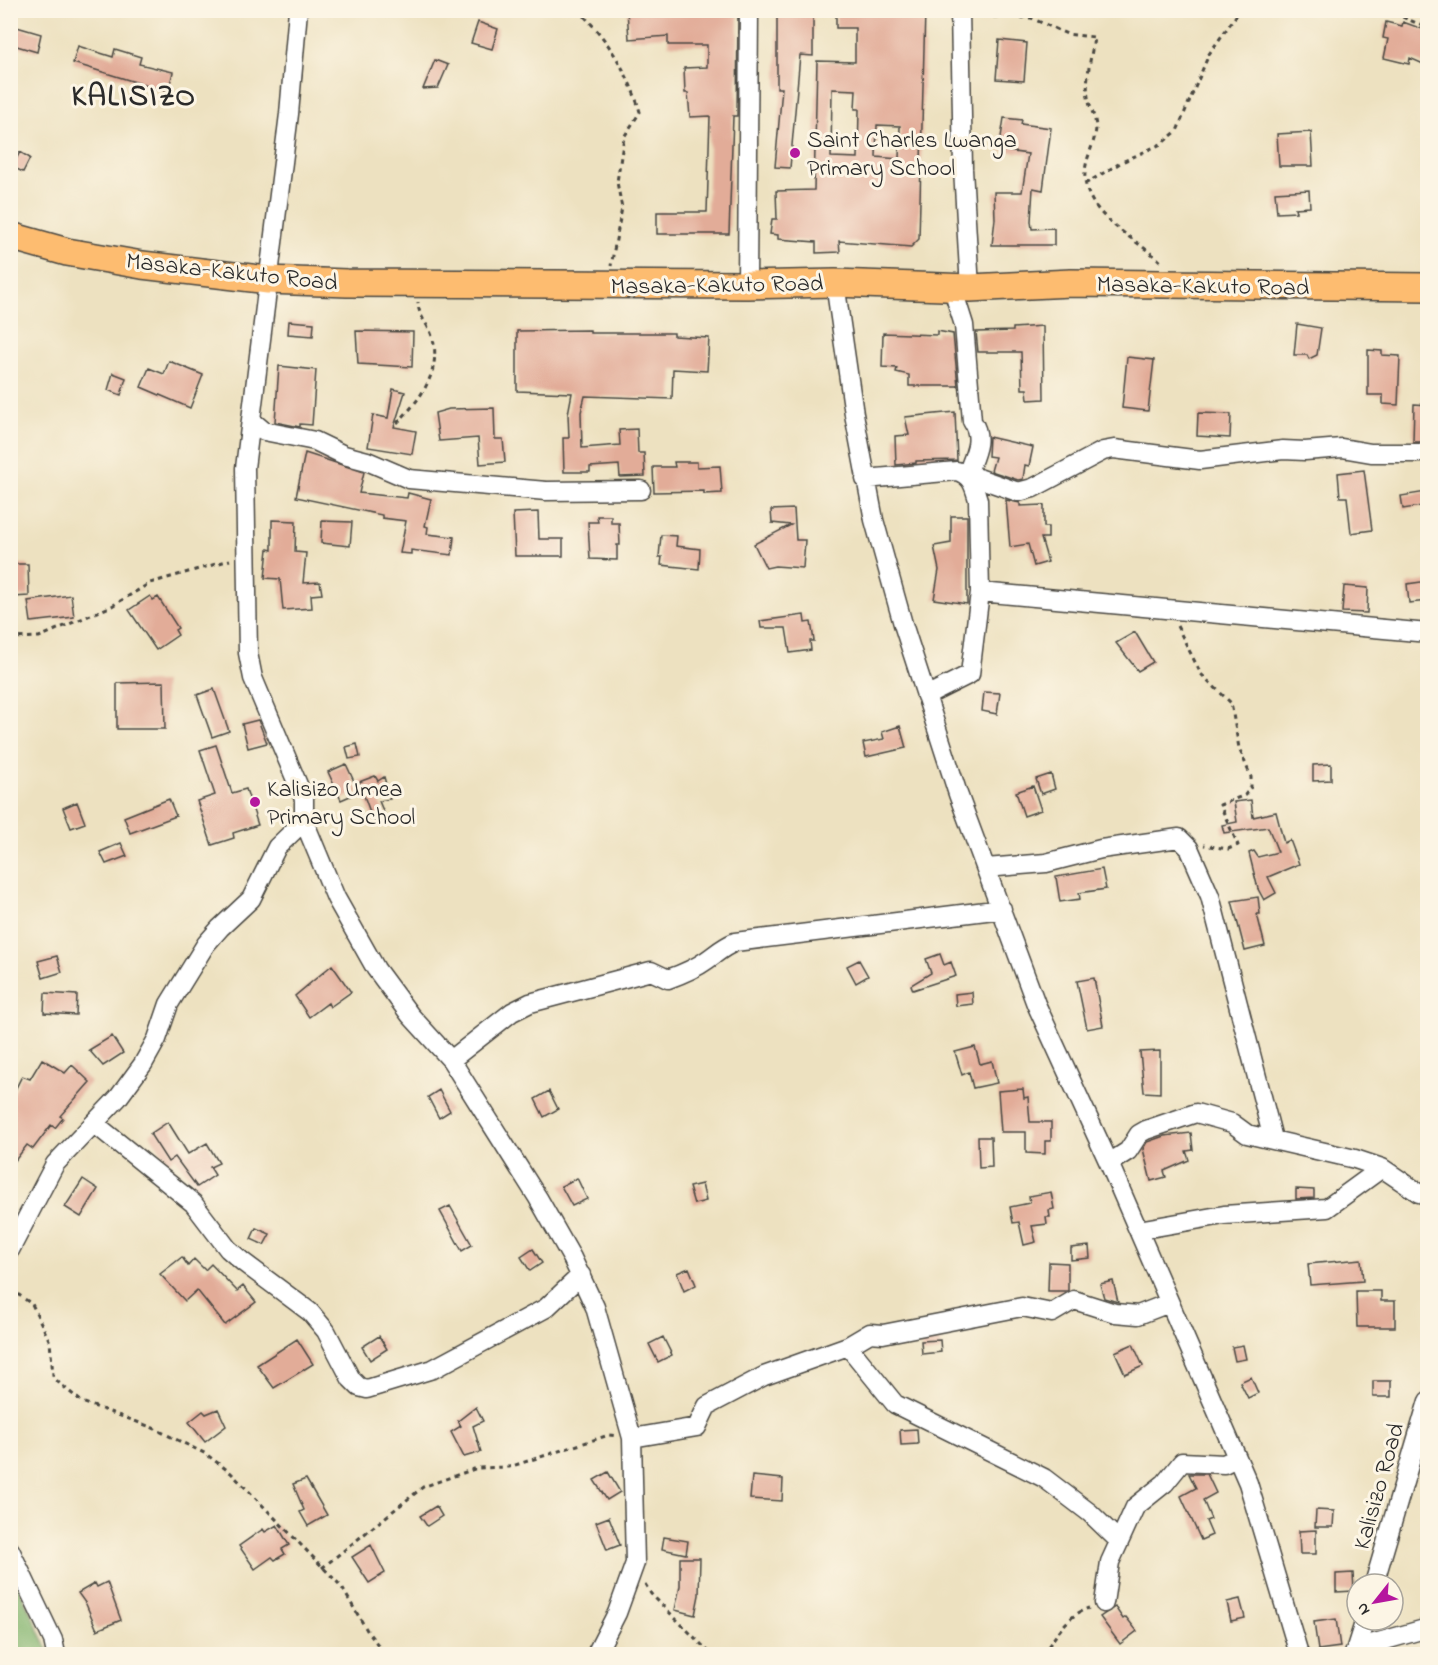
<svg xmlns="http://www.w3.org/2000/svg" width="1438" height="1665" viewBox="0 0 1438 1665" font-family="'Indie Flower',sans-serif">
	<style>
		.forest { fill: #84b56f; stroke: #58704d; stroke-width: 1.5 }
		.building { fill: #e2ac98; fill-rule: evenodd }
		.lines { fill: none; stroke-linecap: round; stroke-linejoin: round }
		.minor-casing { stroke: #484641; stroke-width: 21 }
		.highway-casing { stroke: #484641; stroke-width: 30 }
		.path { stroke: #484641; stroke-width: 3; stroke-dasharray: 4.5 4.5; stroke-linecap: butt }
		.minor { stroke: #fff; stroke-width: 18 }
		.highway { stroke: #fdbc70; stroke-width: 27 }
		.poi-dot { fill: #b5179e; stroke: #fcf5e5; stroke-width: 2 }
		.labels { text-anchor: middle; stroke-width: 6; stroke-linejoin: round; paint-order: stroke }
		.poi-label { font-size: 24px; fill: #2b2b2b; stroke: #fcf5e5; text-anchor: start }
		.street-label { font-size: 24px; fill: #2b2b2b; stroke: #fcf5e5 }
		.district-label { font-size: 30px; font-weight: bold; letter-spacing: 1.5px; fill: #2b2b2b; stroke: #fcf5e5 }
	</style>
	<rect width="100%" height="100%" fill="#fcf5e5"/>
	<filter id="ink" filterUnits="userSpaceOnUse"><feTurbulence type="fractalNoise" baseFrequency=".0167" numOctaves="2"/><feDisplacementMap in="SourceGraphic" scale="12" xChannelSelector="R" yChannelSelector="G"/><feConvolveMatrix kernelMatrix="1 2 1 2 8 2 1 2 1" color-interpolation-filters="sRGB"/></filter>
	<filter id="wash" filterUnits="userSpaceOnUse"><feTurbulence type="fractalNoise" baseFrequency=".008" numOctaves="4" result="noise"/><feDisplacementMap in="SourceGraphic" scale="24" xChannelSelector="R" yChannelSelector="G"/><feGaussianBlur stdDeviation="1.35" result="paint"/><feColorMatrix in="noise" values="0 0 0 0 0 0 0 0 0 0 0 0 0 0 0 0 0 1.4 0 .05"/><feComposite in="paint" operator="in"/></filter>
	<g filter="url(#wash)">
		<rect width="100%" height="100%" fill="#ede1c0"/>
		<!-- forest -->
		<path class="forest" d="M 10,1569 L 50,1654 L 11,1654 Z"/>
		<g id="blocks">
			<!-- building -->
			<path class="building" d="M 627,10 L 738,10 L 737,116 L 733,116 L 729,234 L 657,234 L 657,212 L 707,212 L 710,116 L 690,117 L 688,93 L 685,93 L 684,68 L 707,67 L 707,45 L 668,45 L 668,36 L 629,39 Z
				M 856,10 L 925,10 L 919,239 L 911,247 L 839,241 L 840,252 L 816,253 L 816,242 L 778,239 L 778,235 L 770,234 L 772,219 L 777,219 L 776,191 L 814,190 L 817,61 L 855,62 L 855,28 L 836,28 L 836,12 ZM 832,89 L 856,90 L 855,109 L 859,109 L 858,158 L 831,157 ZM 877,125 L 900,126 L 899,159 L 876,157 Z
				M 777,13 L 813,13 L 813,56 L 800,55 L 790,168 L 775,167 L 782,88 L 777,88 Z
				M 478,22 L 498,29 L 492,49 L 471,43 Z
				M 1386,22 L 1402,26 L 1403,22 L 1428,31 L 1428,66 L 1410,58 L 1409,64 L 1384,58 L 1388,39 L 1383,38 Z
				M 10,25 L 41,34 L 37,52 L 10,44 Z
				M 999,40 L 1027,43 L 1024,81 L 996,79 Z
				M 78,46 L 113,57 L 115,49 L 141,57 L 139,64 L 173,72 L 168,92 L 73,63 Z
				M 435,60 L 448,65 L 438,88 L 423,89 Z
				M 1004,118 L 1022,120 L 1021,124 L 1051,128 L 1043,190 L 1033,188 L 1031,221 L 1032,229 L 1054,228 L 1054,245 L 992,245 L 995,219 L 994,192 L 1022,192 L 1028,154 L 999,150 Z
				M 1311,132 L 1313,166 L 1279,166 L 1277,134 Z
				M 20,152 L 30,158 L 23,172 L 12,167 Z
				M 1309,190 L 1310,207 L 1295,208 L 1296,212 L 1277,213 L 1275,192 Z
				M 289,321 L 314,323 L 313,336 L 288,334 Z
				M 1297,324 L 1321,328 L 1317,355 L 1309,359 L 1307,355 L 1294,355 Z
				M 1043,326 L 1044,399 L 1028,400 L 1027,389 L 1022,389 L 1021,352 L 978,352 L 976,332 L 1013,331 L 1013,328 Z
				M 590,330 L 590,333 L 674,333 L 674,336 L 709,338 L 707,371 L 673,369 L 672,399 L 585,396 L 581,412 L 582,448 L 620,445 L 619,430 L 637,429 L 638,453 L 644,453 L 645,476 L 620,477 L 619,465 L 590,467 L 590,472 L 564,472 L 563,438 L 569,438 L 568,414 L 572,393 L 517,391 L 517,331 Z
				M 356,331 L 413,332 L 412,367 L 358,364 Z
				M 937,331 L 953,334 L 958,386 L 909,386 L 909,375 L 896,372 L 897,368 L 882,367 L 883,333 L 937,335 Z
				M 1368,350 L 1382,351 L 1382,355 L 1400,356 L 1398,405 L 1383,404 L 1383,395 L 1368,395 Z
				M 1127,357 L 1154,360 L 1148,411 L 1122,408 Z
				M 169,361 L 203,375 L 190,408 L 141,387 L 149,368 L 164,374 Z
				M 279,366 L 316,370 L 312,425 L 300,424 L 300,427 L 275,422 Z
				M 113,373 L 126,378 L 121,395 L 108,390 Z
				M 393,389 L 405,392 L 394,427 L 416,431 L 412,454 L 368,447 L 373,415 L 388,418 Z
				M 1414,404 L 1428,405 L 1427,442 L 1413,442 Z
				M 494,408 L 495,439 L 503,439 L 505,462 L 480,464 L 478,438 L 439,441 L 435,413 L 449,409 Z
				M 955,412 L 957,460 L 916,461 L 916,463 L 896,465 L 895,436 L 909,435 L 905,417 Z
				M 1198,413 L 1231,414 L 1230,438 L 1197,436 Z
				M 989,437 L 1033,447 L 1029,466 L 1025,465 L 1023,479 L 1018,480 L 991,471 L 995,457 L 988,456 Z
				M 305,453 L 364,472 L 359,493 L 407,498 L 408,493 L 431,499 L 425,526 L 428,527 L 427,534 L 454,537 L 452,555 L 411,550 L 411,554 L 400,553 L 406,521 L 382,518 L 382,515 L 296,497 Z
				M 674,462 L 697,462 L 697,467 L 720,466 L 722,493 L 704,494 L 704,491 L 654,492 L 653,467 L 675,467 Z
				M 1364,470 L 1372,530 L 1351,533 L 1347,497 L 1340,497 L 1338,473 Z
				M 1426,492 L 1428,505 L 1403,509 L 1401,496 Z
				M 1006,500 L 1020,503 L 1020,506 L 1044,505 L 1044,527 L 1048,527 L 1048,538 L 1041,538 L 1048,562 L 1034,566 L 1028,544 L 1010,547 Z
				M 794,509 L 796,540 L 805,540 L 803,568 L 775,566 L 766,568 L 754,544 L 791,525 L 772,523 L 771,510 Z
				M 538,512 L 539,539 L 563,539 L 563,556 L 515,556 L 513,513 Z
				M 597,516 L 611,516 L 611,523 L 619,523 L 620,545 L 617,545 L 617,560 L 590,559 L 588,522 L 598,522 Z
				M 951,516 L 967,516 L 967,604 L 934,599 L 939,570 L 934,546 L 951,543 Z
				M 272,520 L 296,521 L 295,552 L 306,553 L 303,583 L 320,582 L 322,594 L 311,595 L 312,608 L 283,610 L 280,579 L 265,578 L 268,549 L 272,550 Z
				M 322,521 L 352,522 L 350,546 L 321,543 Z
				M 661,535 L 677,536 L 676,546 L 700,549 L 699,569 L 661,565 L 662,557 L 659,557 Z
				M 12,564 L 28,564 L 29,596 L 13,597 Z
				M 1428,581 L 1428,601 L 1409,603 L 1407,584 Z
				M 1344,586 L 1368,588 L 1367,613 L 1342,612 Z
				M 71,595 L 74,617 L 31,622 L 28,601 Z
				M 150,596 L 153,600 L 158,597 L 178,628 L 175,630 L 178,635 L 156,650 L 129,610 Z
				M 804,615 L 805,623 L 811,622 L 814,641 L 810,641 L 811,650 L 790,653 L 786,628 L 761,628 L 760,621 Z
				M 1135,632 L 1153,662 L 1138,671 L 1116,643 Z
				M 164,682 L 165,729 L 117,729 L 117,683 Z
				M 214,689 L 229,731 L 212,737 L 197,695 Z
				M 984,692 L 1000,693 L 997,714 L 982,711 Z
				M 258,720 L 267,743 L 248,748 L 242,724 Z
				M 900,726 L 906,748 L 866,757 L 863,743 L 884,739 L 882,732 Z
				M 357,744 L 360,757 L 349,759 L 346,747 Z
				M 216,745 L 232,793 L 246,789 L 258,825 L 233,833 L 234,838 L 212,845 L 197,801 L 215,795 L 200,750 Z
				M 346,764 L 359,792 L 341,800 L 328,772 Z
				M 1331,764 L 1331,780 L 1313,781 L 1313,765 Z
				M 1051,774 L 1055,789 L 1041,794 L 1036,779 Z
				M 375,776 L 378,781 L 384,777 L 390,799 L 379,801 L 386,818 L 374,823 L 359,782 Z
				M 1033,786 L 1041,810 L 1024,816 L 1016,792 Z
				M 169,799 L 176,816 L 130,833 L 124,817 Z
				M 1251,800 L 1253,817 L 1276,812 L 1284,843 L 1290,840 L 1299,864 L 1268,877 L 1276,893 L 1264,900 L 1258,889 L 1249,853 L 1254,851 L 1258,857 L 1278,852 L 1268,827 L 1224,833 L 1222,825 L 1237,822 L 1234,802 Z
				M 77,802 L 85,823 L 71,828 L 63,808 Z
				M 121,843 L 127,856 L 106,864 L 100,852 Z
				M 1102,869 L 1106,889 L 1079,893 L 1080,899 L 1060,902 L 1056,877 Z
				M 1258,897 L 1260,914 L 1257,914 L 1265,946 L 1245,951 L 1232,901 Z
				M 940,954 L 944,965 L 951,962 L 956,976 L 913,990 L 911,985 L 931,973 L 926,959 Z
				M 57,956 L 62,972 L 43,978 L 38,961 Z
				M 859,960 L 868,976 L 856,983 L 847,966 Z
				M 332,965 L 351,992 L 330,1007 L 328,1003 L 309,1017 L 295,996 Z
				M 1094,978 L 1103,1026 L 1087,1029 L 1077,981 Z
				M 972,992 L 973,1004 L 956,1006 L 955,994 Z
				M 45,993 L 77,995 L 76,1015 L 44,1013 Z
				M 112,1036 L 123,1053 L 103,1066 L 89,1050 Z
				M 975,1047 L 980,1064 L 992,1061 L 997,1083 L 973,1088 L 969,1072 L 962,1075 L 955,1052 Z
				M 1160,1051 L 1160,1093 L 1144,1092 L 1140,1052 Z
				M 42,1059 L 65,1073 L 72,1065 L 90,1082 L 60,1116 L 63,1118 L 55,1128 L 51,1125 L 33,1149 L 27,1145 L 10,1167 L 10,1100 L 22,1076 L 30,1079 Z
				M 1023,1089 L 1024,1098 L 1028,1097 L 1030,1122 L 1051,1122 L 1051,1141 L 1045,1141 L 1045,1154 L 1026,1153 L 1026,1132 L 1001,1132 L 998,1091 Z
				M 439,1090 L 450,1111 L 439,1118 L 428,1097 Z
				M 549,1091 L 558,1109 L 544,1117 L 535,1099 Z
				M 168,1122 L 188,1154 L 207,1143 L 219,1163 L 210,1167 L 215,1175 L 197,1187 L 175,1157 L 168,1162 L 150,1134 Z
				M 1191,1133 L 1193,1150 L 1186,1151 L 1189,1160 L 1164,1171 L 1166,1177 L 1151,1181 L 1143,1149 L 1147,1142 L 1164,1136 Z
				M 978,1137 L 991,1137 L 992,1167 L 979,1168 Z
				M 577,1178 L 587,1199 L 572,1206 L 561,1186 Z
				M 83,1179 L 98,1189 L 81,1217 L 65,1207 Z
				M 702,1184 L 706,1201 L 694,1204 L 689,1187 Z
				M 1296,1189 L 1314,1190 L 1314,1198 L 1296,1199 Z
				M 1051,1192 L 1054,1209 L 1049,1210 L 1050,1217 L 1046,1217 L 1047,1224 L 1032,1226 L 1036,1242 L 1024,1245 L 1019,1222 L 1013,1223 L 1010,1207 L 1030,1203 L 1029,1196 Z
				M 450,1206 L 472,1245 L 462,1251 L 440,1211 Z
				M 256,1228 L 270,1234 L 264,1245 L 251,1239 Z
				M 1089,1246 L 1090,1258 L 1071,1260 L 1071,1248 Z
				M 533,1249 L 542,1263 L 530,1271 L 521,1257 Z
				M 182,1257 L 188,1266 L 194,1259 L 205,1270 L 211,1264 L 237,1291 L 243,1286 L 256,1302 L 225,1325 L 197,1290 L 185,1301 L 160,1274 Z
				M 1361,1259 L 1363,1281 L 1310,1285 L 1308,1264 Z
				M 1049,1262 L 1068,1263 L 1068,1291 L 1048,1291 Z
				M 689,1268 L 696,1285 L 684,1291 L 677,1273 Z
				M 1113,1281 L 1118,1302 L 1104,1298 L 1100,1284 Z
				M 1356,1291 L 1381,1291 L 1381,1301 L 1395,1301 L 1395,1327 L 1357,1327 Z
				M 379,1336 L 387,1349 L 370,1360 L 362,1347 Z
				M 663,1337 L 672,1355 L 658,1362 L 649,1344 Z
				M 297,1339 L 313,1364 L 274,1388 L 257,1365 Z
				M 940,1340 L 941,1352 L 922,1354 L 921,1341 Z
				M 1133,1344 L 1143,1366 L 1125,1374 L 1115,1352 Z
				M 1243,1345 L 1246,1359 L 1235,1361 L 1232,1347 Z
				M 1251,1377 L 1258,1393 L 1248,1398 L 1240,1382 Z
				M 1373,1381 L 1391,1381 L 1391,1397 L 1373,1397 Z
				M 476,1407 L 483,1421 L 473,1426 L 481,1452 L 464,1457 L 451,1432 L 461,1426 L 458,1421 Z
				M 218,1409 L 226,1426 L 205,1442 L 189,1422 L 203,1411 L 206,1414 Z
				M 917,1429 L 918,1444 L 901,1445 L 900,1430 Z
				M 608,1472 L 620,1492 L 607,1500 L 594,1480 Z
				M 1189,1474 L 1207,1474 L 1216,1493 L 1203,1500 L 1211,1519 L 1206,1521 L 1212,1535 L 1201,1540 L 1181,1496 L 1196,1488 Z
				M 752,1476 L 783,1479 L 782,1501 L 750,1499 Z
				M 306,1479 L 327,1515 L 308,1526 L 300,1512 L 304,1510 L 293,1484 Z
				M 436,1506 L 442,1516 L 427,1526 L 420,1516 Z
				M 1316,1510 L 1334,1511 L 1333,1527 L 1315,1527 Z
				M 609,1517 L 620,1545 L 607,1550 L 596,1522 Z
				M 277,1525 L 289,1545 L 282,1549 L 285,1554 L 275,1560 L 272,1557 L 255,1569 L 239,1546 L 263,1529 L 265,1532 Z
				M 1316,1530 L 1316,1554 L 1300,1554 L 1299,1531 Z
				M 664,1537 L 688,1541 L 686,1554 L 662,1549 Z
				M 371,1545 L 385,1573 L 369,1583 L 352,1557 Z
				M 680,1558 L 700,1558 L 699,1595 L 695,1615 L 675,1610 L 680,1586 Z
				M 1353,1573 L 1354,1591 L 1336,1592 L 1336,1574 Z
				M 107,1582 L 121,1620 L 97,1630 L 86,1604 L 78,1593 L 95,1583 L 97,1587 Z
				M 1240,1599 L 1245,1618 L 1231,1621 L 1227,1602 Z
				M 1115,1607 L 1123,1619 L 1126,1617 L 1137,1631 L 1120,1644 L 1100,1617 Z
				M 1336,1619 L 1340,1647 L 1318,1650 L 1314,1622 Z"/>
		</g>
	</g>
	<g filter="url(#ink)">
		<use href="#blocks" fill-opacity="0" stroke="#484641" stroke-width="1.5"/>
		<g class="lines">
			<defs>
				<path id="minor" d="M 298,10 L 289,114 L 245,468 L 248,653 L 253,678 L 304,799 L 304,821 L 336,898 L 376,969 L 410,1015 L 451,1060 L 538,1198 L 572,1258 L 595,1307 L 632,1438 L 635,1563 L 617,1613 L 596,1654
					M 960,10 L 963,169 L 970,288
					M 835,283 L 854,414 L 874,520 L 903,624 L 958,794 L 1036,1004 L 1109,1163 L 1248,1483 L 1299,1654
					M 747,285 L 749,10
					M 952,287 L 964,325 L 972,421 C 984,439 974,455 967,474 L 1018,492 L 1033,488 L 1103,451 L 1114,449 L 1200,460 L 1283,450 L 1305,451 L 1342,448 L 1371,453 L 1428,453
					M 251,420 L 264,431 L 315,441 L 344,455 L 367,461 L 409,479 L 546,491 L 641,490
					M 865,479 L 957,471 C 972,476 974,486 978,500 L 980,592 L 970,674 L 926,696
					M 980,592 L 1428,633
					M 986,868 L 1046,863 L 1101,849 L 1179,838 L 1189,848 L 1210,896 L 1273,1139
					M 451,1060 L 512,1012 L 530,1003 L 651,971 L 668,979 C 682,974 696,968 707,960 C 717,953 723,947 735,942 L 1002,909
					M 95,1124 L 193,1203 L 228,1249 L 243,1262 L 310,1312 L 326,1331 L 351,1379 L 359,1387 L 367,1389 L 433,1369 L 546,1308 L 581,1275
					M 1109,1163 L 1128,1151 L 1139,1134 L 1146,1130 L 1196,1113 L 1232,1123 L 1247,1134 L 1355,1159 L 1382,1168 L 1419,1193 L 1428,1195
					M 1138,1230 L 1224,1215 L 1327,1208 L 1382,1168
					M 10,1250 L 55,1164 L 118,1098 L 143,1064 L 157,1039 L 169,1004 L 206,944 L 220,928 L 251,899 L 277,847 L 304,821
					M 848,1346 L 895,1404 L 1044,1478 L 1090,1513 L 1118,1540
					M 632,1438 L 697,1427 L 707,1406 L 764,1376 L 848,1346 L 870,1333 L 883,1334 L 1022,1307 L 1052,1313 L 1074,1300 L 1115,1313 L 1138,1315 L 1169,1303
					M 10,1550 L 53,1640 L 56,1654
					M 1374,1584 L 1428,1401
					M 1104,1603 L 1110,1562 L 1135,1507 L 1165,1483 L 1182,1462 L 1224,1464 L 1236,1458
					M 1357,1648 L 1428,1628
					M 1354,1654 L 1365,1620"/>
				<path id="highway" d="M 10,236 L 67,252 L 142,265 L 268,280 L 347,283 L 747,285 L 835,283 L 970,288 L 1071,283 L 1428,287"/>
			</defs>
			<!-- minor casing -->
			<use href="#minor" class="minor-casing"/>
			<!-- highway casing -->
			<use href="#highway" class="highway-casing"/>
			<!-- path -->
			<path class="path" d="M 578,10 C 607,38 629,73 640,112 L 624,137 L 617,182 L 622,208 L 611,266
				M 1386,10 L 1428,28
				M 975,16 L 1031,18 L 1067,34 L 1094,37 C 1092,55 1085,78 1088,97 C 1089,107 1096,117 1096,128 C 1095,143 1086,157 1085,172 C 1082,215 1136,237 1162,263
				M 1085,184 L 1122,162 L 1161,144 L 1177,131 L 1209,54 L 1240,10
				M 397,423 C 419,401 443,371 432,336 C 428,324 418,316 418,302
				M 1177,626 L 1201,674 L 1231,703 L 1239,748 L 1251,777 L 1251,787 L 1245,795 L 1220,805 L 1238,845 L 1228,849 L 1204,845
				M 10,638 L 39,637 L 112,606 L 150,583 L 230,560
				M 10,1289 L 32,1304 L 50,1342 L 53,1375 L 58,1382 L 82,1402 L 151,1427 L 206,1454 L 231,1473 L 341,1586 L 368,1632 L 385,1654
				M 322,1568 L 423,1487 L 477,1468 L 509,1467 L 609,1435 L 617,1436
				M 645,1584 L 651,1594 L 711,1654
				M 1043,1654 C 1056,1636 1067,1615 1089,1608"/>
			<!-- minor -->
			<use href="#minor" class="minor"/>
			<!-- highway -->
			<use href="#highway" class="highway"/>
		</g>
	</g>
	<!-- markers -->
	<g class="poi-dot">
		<circle cx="795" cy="153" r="6"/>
		<circle cx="255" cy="802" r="6"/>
	</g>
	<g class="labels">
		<!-- poi labels -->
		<g class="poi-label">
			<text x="807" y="147">Saint Charles Lwanga<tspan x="807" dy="28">Primary School</tspan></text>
			<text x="267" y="796">Kalisizo Umea<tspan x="267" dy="28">Primary School</tspan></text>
		</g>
		<!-- street labels -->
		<g class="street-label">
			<text transform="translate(232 271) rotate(6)" y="8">Masaka-Kakuto Road</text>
			<text transform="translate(717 284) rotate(-1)" y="8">Masaka-Kakuto Road</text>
			<text transform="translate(1203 285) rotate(1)" y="8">Masaka-Kakuto Road</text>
			<text transform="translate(1378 1486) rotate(-74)" y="8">Kalisizo Road</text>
		</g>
		<!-- district labels -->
		<g class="district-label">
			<text x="134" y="105">KALISIZO</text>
		</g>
	</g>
	<!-- margin -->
	<rect width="1438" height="1665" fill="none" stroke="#fcf5e5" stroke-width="36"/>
	<!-- north arrow -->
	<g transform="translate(1375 1602) rotate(239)"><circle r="28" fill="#fcf5e5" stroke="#a8a49b" stroke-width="1.5"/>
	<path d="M0-4.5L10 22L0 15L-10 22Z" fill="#b5179e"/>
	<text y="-9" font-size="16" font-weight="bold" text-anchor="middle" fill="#2b2b2b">N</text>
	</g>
</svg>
